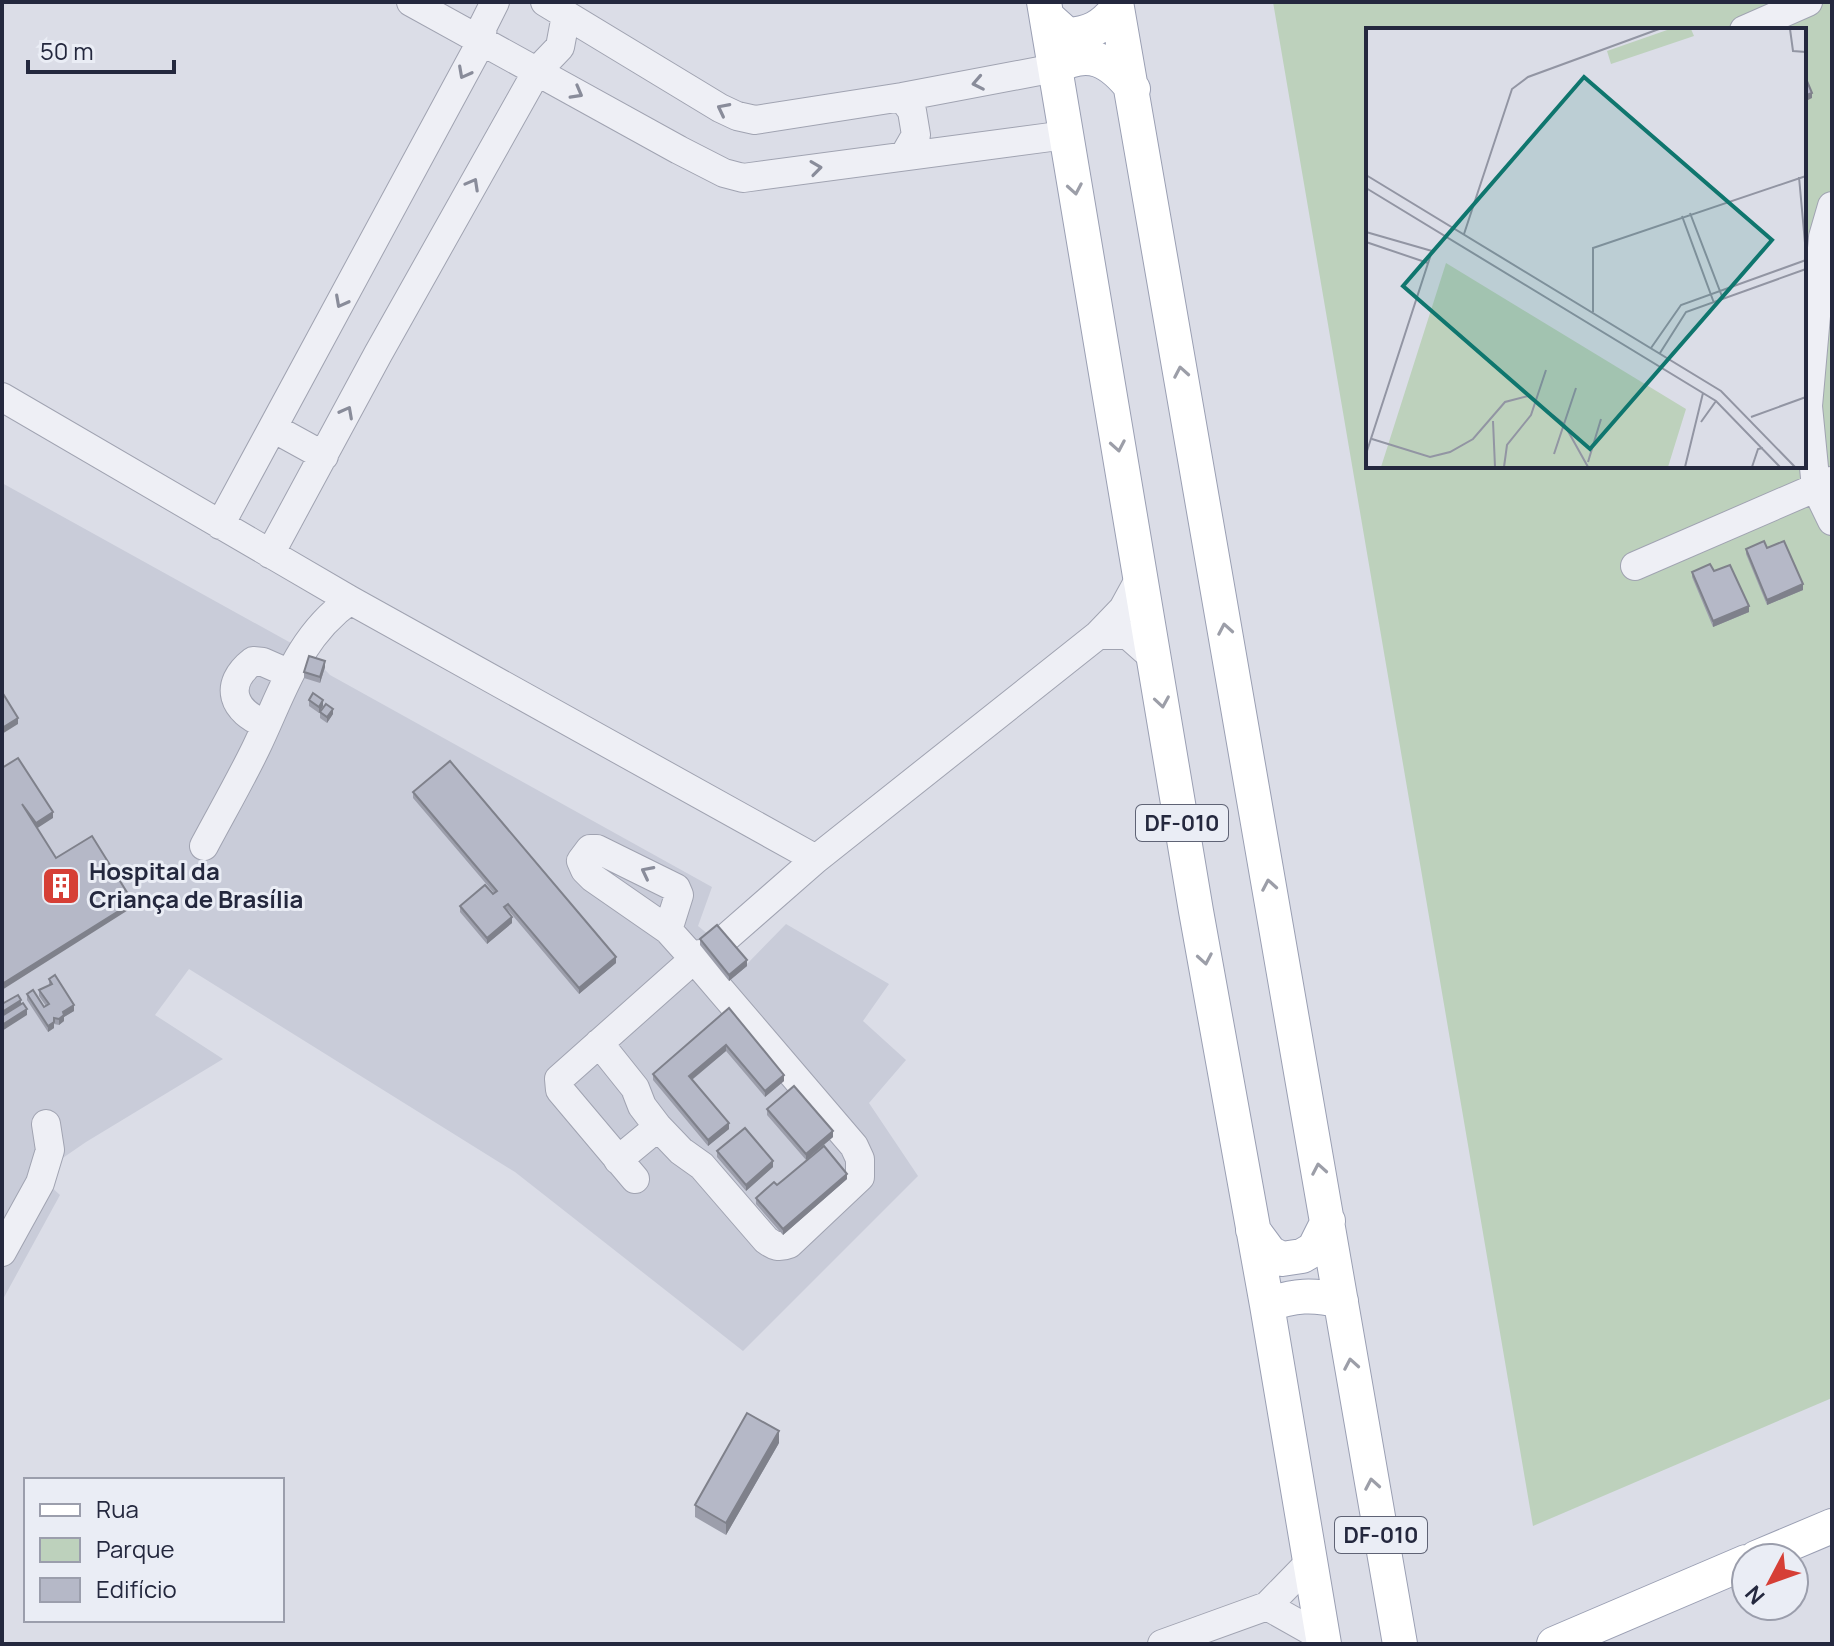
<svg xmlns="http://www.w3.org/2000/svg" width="1834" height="1646" viewBox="0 0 1834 1646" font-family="Manrope,sans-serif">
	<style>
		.built { fill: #c9ccd9 }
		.green { fill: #bdd1bc; fill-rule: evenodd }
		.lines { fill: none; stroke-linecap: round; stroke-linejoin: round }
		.minor-casing { stroke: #a0a3b1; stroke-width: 30 }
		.major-casing { stroke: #9a9fb3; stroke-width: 36 }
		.minor { stroke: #eeeff5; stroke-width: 28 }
		.major { stroke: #fff; stroke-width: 34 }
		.wall { fill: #9c9eab }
		.shaded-wall { fill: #7f818b }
		.building { fill: #b5b8c7; stroke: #7f818b; stroke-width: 2 }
		.oneway { stroke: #898c9a }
		.oneway2 { stroke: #9c9ea8 }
		.labels { text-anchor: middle; stroke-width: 6; stroke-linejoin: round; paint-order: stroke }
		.shield { fill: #eaedf5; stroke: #5f6375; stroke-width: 2 }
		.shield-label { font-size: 22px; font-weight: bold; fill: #24283e }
		.poi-label { font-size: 24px; font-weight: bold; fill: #24283e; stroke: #eaedf5; text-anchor: start }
		.inset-road { fill: none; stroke: #9295a3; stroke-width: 2 }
		.view { fill: #0f766e; fill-opacity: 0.15; stroke: #0f766e; stroke-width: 4 }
		.inset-edge { fill: none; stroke: #24283e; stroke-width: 4 }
	</style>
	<rect width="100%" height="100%" fill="#dbdde7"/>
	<!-- built -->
	<path class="built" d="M 2,483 L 309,653 L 330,675 L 712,887 L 698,926 L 746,965 L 786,924 L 889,984 L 863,1021 L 906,1060 L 869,1103 L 918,1176 L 743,1351 L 515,1172 L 189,969 L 155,1015 L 223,1059 L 86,1142 L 38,1175 L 60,1195 L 2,1301 Z"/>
	<!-- green -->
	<path class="green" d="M 1273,2 L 1832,2 L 1832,1398 L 1533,1526 ZM 1368,30 L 1804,30 L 1804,466 L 1368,466 Z"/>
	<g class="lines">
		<defs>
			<path id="minor" d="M 411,2 L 679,150 L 724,173 L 743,178 L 1066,135
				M 545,2 L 720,108 L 737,116 L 755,120 L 902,97 L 1055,68
				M 1744,30 L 1808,2
				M 902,97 L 912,111 L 916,135 L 904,156
				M 1832,206 L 1823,237 L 1808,406 L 1816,488 L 1832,521
				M 2,397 L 350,600 L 816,859 L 1098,635 L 1123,609 L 1140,578
				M 273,428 L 324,456
				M 220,525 L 481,42 L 483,26 L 495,2
				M 270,554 L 378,354 L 537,71 L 560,47 L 566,15
				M 1635,566 L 1831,481
				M 1098,635 L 1128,635 L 1155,659
				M 266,724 C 233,712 222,685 253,661 L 263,662 L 288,673
				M 204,846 C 221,814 240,781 256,748 C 283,692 297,638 350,600
				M 668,930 L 679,895 L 676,888 L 597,849 L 590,849 L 581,861 L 585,870 L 593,878 L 668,930 L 694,959 L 700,954
				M 720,943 L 816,859
				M 599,1043 L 635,1088 L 642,1106 L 658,1127 L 618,1160
				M 635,1179 L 560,1090 L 559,1079 L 694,959 L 854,1146 L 860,1159 L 860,1177 L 789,1244 C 779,1248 774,1246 766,1240 L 702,1166 L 681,1151 L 658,1127
				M 2,1252 L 40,1183 L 50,1150 L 46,1124
				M 1267,1606 L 1322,1637
				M 1162,1644 L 1267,1606 L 1310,1562"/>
			<path id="major" d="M 1044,2 L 1196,911 L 1267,1305 L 1324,1644
				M 1116,2 L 1400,1644
				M 1047,17 L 1067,35 C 1090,34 1102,27 1117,9
				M 1055,68 C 1089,47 1111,61 1133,89
				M 1253,1230 L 1270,1253 L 1282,1259 L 1302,1256 L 1314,1249 L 1328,1221
				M 1267,1305 C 1294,1295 1313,1294 1341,1301
				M 1756,1558 L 1832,1526
				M 1554,1644 L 1746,1562"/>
		</defs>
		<!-- minor casing -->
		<use href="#minor" class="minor-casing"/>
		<!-- major casing -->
		<use href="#major" class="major-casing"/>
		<!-- minor -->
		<use href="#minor" class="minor"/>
		<!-- major -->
		<use href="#major" class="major"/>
	</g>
	<!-- wall -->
	<path class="wall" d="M 1767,548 L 1803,590 L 1767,605 L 1746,554 L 1746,549 Z
		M 1714,571 L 1749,612 L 1713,627 L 1692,577 L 1692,572 Z
		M 325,667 L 320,683 L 304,678 L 304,672 Z
		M 309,700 L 323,706 L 319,713 L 309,706 Z
		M 320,712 L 333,714 L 327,723 L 320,718 Z
		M 413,792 L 616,963 L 579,994 L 508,910 L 512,923 L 487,944 L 460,912 L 460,906 L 494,893 L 413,798 Z
		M 700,939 L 747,966 L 729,981 L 700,945 Z
		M 49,979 L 74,1011 L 64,1017 L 64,1021 L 59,1025 L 54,1024 L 54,1028 L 48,1032 L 27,1000 L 27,994 L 44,1007 L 46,1006 L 39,996 L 39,990 L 49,985 Z
		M 729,1008 L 784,1081 L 765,1097 L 726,1051 L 692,1080 L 729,1129 L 708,1146 L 653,1080 L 653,1074 Z
		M 767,1109 L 833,1137 L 806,1160 L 767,1115 Z
		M 717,1151 L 773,1167 L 746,1191 L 717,1157 Z
		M 847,1179 L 783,1235 L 756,1204 L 756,1198 L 777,1185 Z
		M 779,1443 L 726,1535 L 695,1517 L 695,1505 Z"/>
	<!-- shaded-wall -->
	<path class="shaded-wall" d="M 1812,93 L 1812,98 L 1804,102 L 1804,96 Z
		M 1803,584 L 1803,590 L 1767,605 L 1767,600 Z
		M 1749,606 L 1749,612 L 1713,627 L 1713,621 Z
		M 325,661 L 325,667 L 320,683 L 320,677 Z
		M 323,700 L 323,706 L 319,713 L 319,707 Z
		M 333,709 L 333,714 L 327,723 L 327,717 Z
		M 18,718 L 18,724 L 2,734 L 2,728 Z
		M 53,812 L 53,818 L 36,829 L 36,823 Z
		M 133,902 L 133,907 L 2,990 L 2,984 Z
		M 512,917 L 512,923 L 487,944 L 487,938 Z
		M 616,957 L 616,963 L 579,994 L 579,988 Z
		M 747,960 L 747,966 L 729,981 L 729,975 Z
		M 21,1000 L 21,1006 L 2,1018 L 2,1012 Z
		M 74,1005 L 74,1011 L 64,1017 L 64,1021 L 59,1025 L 59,1019 L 63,1012 Z
		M 27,1009 L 27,1015 L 2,1031 L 2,1025 Z
		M 54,1022 L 54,1028 L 48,1032 L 48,1026 Z
		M 726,1045 L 726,1051 L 689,1082 L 689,1076 Z
		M 784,1075 L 784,1081 L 765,1097 L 765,1091 Z
		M 729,1123 L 729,1129 L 708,1146 L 708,1140 Z
		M 833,1131 L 833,1137 L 806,1160 L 806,1154 Z
		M 773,1161 L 773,1167 L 746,1191 L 746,1185 Z
		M 847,1174 L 847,1179 L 783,1235 L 783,1229 Z
		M 779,1431 L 779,1443 L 726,1535 L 726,1523 Z"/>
	<!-- building -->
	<path class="building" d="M 1804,74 L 1812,93 L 1804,96 Z
		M 1764,541 L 1767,548 L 1784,541 L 1803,584 L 1767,600 L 1746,549 Z
		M 1710,564 L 1714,571 L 1730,565 L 1749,606 L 1713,621 L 1692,572 Z
		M 309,656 L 325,661 L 320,677 L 304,672 Z
		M 2,692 L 18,718 L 2,728 Z
		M 313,693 L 323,700 L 319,707 L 309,700 Z
		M 326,704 L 333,709 L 327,717 L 320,712 Z
		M 18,758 L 53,812 L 36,823 L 22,804 L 56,858 L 92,836 L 133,902 L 2,984 L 2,768 Z
		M 450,761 L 616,957 L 579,988 L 508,904 L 504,907 L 512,917 L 487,938 L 460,906 L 485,885 L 493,894 L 497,891 L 413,792 Z
		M 717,925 L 747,960 L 729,975 L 700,939 Z
		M 55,975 L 74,1005 L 63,1012 L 64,1015 L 59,1019 L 54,1018 L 54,1022 L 48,1026 L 27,994 L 33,990 L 44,1007 L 49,1004 L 39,990 L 52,984 L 49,979 Z
		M 18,995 L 21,1000 L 2,1012 L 2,1004 Z
		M 23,1003 L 27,1009 L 2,1025 L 2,1016 Z
		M 729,1008 L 784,1075 L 765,1091 L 726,1045 L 689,1076 L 729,1123 L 708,1140 L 653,1074 Z
		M 794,1086 L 833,1131 L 806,1154 L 767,1109 Z
		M 745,1128 L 773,1161 L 746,1185 L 717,1151 Z
		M 824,1146 L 847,1174 L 783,1229 L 756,1198 L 774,1182 L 777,1185 L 782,1181 Z
		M 747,1413 L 779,1431 L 726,1523 L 695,1505 Z"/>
	<!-- one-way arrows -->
	<defs><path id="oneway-chevron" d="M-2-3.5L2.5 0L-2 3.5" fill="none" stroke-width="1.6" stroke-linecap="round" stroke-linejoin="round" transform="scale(2)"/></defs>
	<g class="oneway">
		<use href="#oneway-chevron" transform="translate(464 73) rotate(118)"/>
		<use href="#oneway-chevron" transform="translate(978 83) rotate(169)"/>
		<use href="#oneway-chevron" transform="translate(577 93) rotate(29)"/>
		<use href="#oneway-chevron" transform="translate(723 109) rotate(-153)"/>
		<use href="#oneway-chevron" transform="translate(816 168) rotate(-8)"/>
		<use href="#oneway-chevron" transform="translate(473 184) rotate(-61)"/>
		<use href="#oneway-chevron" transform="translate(341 302) rotate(118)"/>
		<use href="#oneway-chevron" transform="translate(347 412) rotate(-62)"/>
		<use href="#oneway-chevron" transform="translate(647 872) rotate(-153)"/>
	</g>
	<g class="oneway2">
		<use href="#oneway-chevron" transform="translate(1075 189) rotate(80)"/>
		<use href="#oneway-chevron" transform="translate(1181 372) rotate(-100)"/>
		<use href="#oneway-chevron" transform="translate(1118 446) rotate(80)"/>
		<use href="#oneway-chevron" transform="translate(1225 629) rotate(-100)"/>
		<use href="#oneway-chevron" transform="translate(1162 702) rotate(81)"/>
		<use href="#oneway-chevron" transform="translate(1269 885) rotate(-100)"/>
		<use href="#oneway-chevron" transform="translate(1205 959) rotate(80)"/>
		<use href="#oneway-chevron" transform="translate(1319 1169) rotate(-100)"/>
		<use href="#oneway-chevron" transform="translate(1351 1364) rotate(-100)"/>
		<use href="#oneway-chevron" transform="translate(1372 1484) rotate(-100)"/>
	</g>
	<!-- icons -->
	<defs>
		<symbol id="building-square" viewBox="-11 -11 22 22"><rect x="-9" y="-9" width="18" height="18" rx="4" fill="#d63f36" stroke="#eaedf5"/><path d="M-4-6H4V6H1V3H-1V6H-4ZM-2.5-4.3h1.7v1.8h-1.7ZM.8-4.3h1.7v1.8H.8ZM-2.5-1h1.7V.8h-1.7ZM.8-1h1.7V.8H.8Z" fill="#fff"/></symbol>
	</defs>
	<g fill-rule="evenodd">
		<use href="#building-square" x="39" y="864" width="44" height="44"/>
	</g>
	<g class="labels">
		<!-- shield labels -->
		<g class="shield">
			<rect x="1136" y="805" width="92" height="36" rx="6"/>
			<rect x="1335" y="1517" width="92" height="36" rx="6"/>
		</g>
		<g class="shield-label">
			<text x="1182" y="831">DF-010</text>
			<text x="1381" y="1543">DF-010</text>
		</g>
		<!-- poi labels -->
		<g class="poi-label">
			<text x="89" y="880">Hospital da<tspan x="89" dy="28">Criança de Brasília</tspan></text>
		</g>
	</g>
	<!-- overview -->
	<g transform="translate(1366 28)">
		<rect width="440" height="440" fill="#dbdde7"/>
		<path d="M 304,1 L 325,1 L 328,8 L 245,36 L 241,23 ZM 80,235 L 320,381 L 302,439 L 15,439 Z" fill="#bdd1bc"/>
		<path class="inset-road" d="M 424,1 L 427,23 L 440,24M 0,147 L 355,363 L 429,439M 433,149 L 440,226M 0,160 L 350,373 L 414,439M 324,185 L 357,271M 316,188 L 348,275M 0,204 L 66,223M 98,206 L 146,61 L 162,49 L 293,1M 0,214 L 62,235M 227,284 L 227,220 L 440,148M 285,320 L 315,277 L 440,232M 294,325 L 320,284 L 440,241M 385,389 L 440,369M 127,393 L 129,439M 335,394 L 350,373M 194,408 L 188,426 L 210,360M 6,411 L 64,429 L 84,424 L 107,411 L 139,374 L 162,368 L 198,396 L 222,439M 0,426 L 66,223 L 80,209M 222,434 L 235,391M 138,439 L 141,417 L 165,387 L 180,342M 319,439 L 337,365M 386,439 L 392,421 L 397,420"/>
		<path class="view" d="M 218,49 L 406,212 L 224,421 L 37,258 Z"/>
		<rect width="440" height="440" class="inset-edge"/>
	</g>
	<!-- border -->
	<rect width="1834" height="1646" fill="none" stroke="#24283e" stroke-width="8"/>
	<!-- legend -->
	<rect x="24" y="1478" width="260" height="144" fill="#eaedf5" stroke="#9b9eac" stroke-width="2"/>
	<rect x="40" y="1504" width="40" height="12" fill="#ffffff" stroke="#9b9eac" stroke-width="2"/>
	<text x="96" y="1518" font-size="24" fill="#24283e">Rua</text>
	<rect x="40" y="1538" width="40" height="24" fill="#bdd1bc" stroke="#9b9eac" stroke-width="2"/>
	<text x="96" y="1558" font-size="24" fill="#24283e">Parque</text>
	<rect x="40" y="1578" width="40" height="24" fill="#b5b8c7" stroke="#9b9eac" stroke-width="2"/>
	<text x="96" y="1598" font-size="24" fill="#24283e">Edifício</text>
	<!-- north arrow -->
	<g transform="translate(1770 1582) rotate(229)"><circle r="38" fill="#eaedf5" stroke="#9b9eac" stroke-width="2"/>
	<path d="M0-6L14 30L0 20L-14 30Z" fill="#d63f36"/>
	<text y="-12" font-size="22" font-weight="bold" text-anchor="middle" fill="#24283e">N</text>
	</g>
	<!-- scale -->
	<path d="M28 60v12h146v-12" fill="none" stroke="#24283e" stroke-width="4"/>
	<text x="40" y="60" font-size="24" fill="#24283e" stroke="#eaedf5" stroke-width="6" paint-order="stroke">50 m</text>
</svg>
